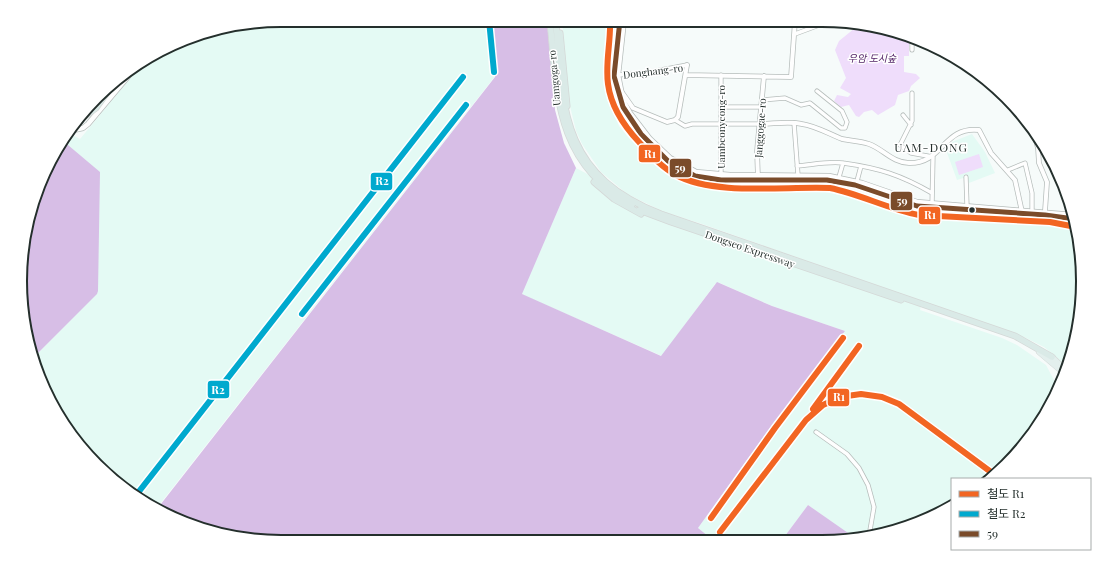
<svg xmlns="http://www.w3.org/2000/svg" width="1103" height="562" viewBox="0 0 1103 562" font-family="'Playfair Display','Noto Sans KR',serif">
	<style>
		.built { fill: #e4faf4 }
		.green { fill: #efddfb }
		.water { fill: #d7bee6 }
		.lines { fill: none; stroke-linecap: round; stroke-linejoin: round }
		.minor-casing { stroke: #b6bdbb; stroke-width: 5 }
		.tertiary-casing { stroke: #b6bdbb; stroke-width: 5.5 }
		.secondary-casing { stroke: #b6bdbb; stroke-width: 6 }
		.primary-casing { stroke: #d4d8d7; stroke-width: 6 }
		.trunk-casing { stroke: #d4d8d7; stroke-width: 7 }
		.minor { stroke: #fefefe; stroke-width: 3.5 }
		.tertiary { stroke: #fefefe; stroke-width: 4 }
		.secondary { stroke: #fefefe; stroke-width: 4.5 }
		.primary { stroke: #e3efed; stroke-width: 5 }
		.trunk { stroke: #daeae7; stroke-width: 5.5 }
		.trunk-bridge-casing { stroke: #d4d8d7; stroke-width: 7; stroke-linecap: butt }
		.trunk-bridge { stroke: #daeae7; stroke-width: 5.5 }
		.bus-1-casing { stroke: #fff; stroke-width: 8 }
		.bus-1 { stroke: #7a4b2a; stroke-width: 5 }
		.rail-1-casing { stroke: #fff; stroke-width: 9 }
		.rail-2-casing { stroke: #fff; stroke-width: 9 }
		.rail-1 { stroke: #f26522; stroke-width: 6 }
		.rail-2 { stroke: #00a9ce; stroke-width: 6 }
		.bus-dot { fill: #242f2c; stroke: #fff; stroke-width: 1.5 }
		.labels { text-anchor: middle; stroke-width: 3; stroke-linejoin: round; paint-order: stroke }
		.park-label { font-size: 10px; font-style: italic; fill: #532467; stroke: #fff }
		.street-label { font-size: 10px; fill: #242f2c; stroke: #fff }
		.quarter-label { font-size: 12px; letter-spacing: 1px; fill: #242f2c; stroke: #fff }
		.rim { fill: none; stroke: #242f2c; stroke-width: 2 }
		.line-badge { stroke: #fff; stroke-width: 1.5 }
		.badge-label { font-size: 11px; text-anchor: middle; font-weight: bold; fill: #fff }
	</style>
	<rect width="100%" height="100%" fill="#f6fbfa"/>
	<!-- built -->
	<path class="built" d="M 281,20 L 491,20 L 496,75 L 156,509 L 96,465 L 47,396 L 35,356 L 97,293 L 60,145 L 64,136 L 72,135 L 80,139 L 144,62 L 197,34 Z
		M 562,20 L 609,20 L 606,84 L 608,100 L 619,126 L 628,137 L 657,164 L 671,175 L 683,180 L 713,187 L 811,189 L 868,201 L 906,216 L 921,220 L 1018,222 L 1057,224 L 1077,229 L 1081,247 L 1082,298 L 1074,348 L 1067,366 L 1044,347 L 1026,338 L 699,223 L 664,212 L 627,194 L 601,172 L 582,144 L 576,131 L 569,102 Z
		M 972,134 L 985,152 L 995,173 L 969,183 L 966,177 L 957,180 L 946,150 L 951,147 L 952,142 Z
		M 576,168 L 620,191 L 618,198 L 690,227 L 921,306 L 920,310 L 1002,338 L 1017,345 L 1046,365 L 1055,382 L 1056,396 L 1018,453 L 991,479 L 952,479 L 952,505 L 922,522 L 852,540 L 850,535 L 808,505 L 782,540 L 713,540 L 698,528 L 772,425 L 845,331 L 772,306 L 720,283 L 715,284 L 662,356 L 523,295 L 522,293 Z"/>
	<!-- green -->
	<path class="green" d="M 860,24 L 889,29 L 909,36 L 909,56 L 904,56 L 904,72 L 916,74 L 920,78 L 911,86 L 909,91 L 898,95 L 895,105 L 878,115 L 872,110 L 864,112 L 859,117 L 856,116 L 849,105 L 841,107 L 834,101 L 837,95 L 848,97 L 851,94 L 840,88 L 846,78 L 835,50 L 839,41 Z
		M 979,154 L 983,167 L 959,175 L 955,162 Z"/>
	<!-- water -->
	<path class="water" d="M 491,20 L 549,20 L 547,22 L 555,110 L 564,143 L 576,168 L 522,294 L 661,356 L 717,282 L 772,306 L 845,331 L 772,425 L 698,528 L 713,540 L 264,541 C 228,536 188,531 157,509 L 495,77 Z
		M 60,145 L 68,145 L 100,172 L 98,291 L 97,294 L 35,356 L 22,315 L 25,230 Z
		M 808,505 L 851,535 L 852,540 L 782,540 Z"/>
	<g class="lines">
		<defs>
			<path id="minor" d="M 795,34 L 830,21
				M 912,37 L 912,50
				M 618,75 L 645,73 L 687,65
				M 721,75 L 721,180
				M 912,93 L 912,121 L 900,145 L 911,153 L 933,157 L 932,205
				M 762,100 L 785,98 L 801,105 L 810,103 L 841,128 L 845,128 L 847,122 L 842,111 L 817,91
				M 721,107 L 761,107
				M 903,115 L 911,125
				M 675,120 L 685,126 L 692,124 L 760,124
				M 794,123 L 798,175
				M 797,166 C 811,165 829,161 843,163 C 879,168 901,175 932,193
				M 1008,170 L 1025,163 L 1032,193 L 1032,210
				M 839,177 L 843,163
				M 966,177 L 967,206
				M 857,181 L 861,166
				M 816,432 L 847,454 L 859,468 L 868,485 L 874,507 L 869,536"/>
			<path id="tertiary" d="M 686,75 L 791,77 L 795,21
				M 621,91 L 633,108 L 667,122 L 675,120 L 678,117 L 687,65
				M 760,124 C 773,124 789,121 802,124 C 816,126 829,134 842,139 C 851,141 860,141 869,144 C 883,149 893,163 909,163 C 943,164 943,126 979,130 L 991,153 L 1015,180 L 1022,212
				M 1033,130 L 1038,148 L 1039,163 L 1047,182 L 1045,211
				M 758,178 L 757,151 L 764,76"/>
			<path id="secondary" d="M 620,20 L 614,76 L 623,107 L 641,134 L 668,161 L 695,176 L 721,180 L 827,180 L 855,185 L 917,206 L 1045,215 L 1074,219
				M 624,20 L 618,75 L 623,100 L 630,113 L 650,139 L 670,158 L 696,172 L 730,175 L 829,176 L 862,183 L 917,202 L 1073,215
				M 69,131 L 83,128 L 88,124 L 136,67"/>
			<path id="primary" d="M 1039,352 L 1065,374
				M 1052,357 L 1066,370"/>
			<path id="trunk" d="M 550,20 C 557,96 556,164 632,205
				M 556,20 C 562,112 563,176 661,214 L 1015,336 L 1052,357
				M 560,33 L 567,106
				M 108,91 L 116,80
				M 594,182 L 614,199 L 641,214
				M 639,210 L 671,222 L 901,300"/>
		</defs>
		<!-- minor casing -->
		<use href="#minor" class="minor-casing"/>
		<!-- tertiary casing -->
		<use href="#tertiary" class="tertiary-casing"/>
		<!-- secondary casing -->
		<use href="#secondary" class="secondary-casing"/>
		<!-- primary casing -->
		<use href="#primary" class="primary-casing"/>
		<!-- trunk casing -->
		<use href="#trunk" class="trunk-casing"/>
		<!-- minor -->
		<use href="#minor" class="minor"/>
		<!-- tertiary -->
		<use href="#tertiary" class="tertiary"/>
		<!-- secondary -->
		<use href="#secondary" class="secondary"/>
		<!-- primary -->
		<use href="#primary" class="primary"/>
		<!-- trunk -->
		<use href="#trunk" class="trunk"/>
		<defs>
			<path id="trunk-bridge" d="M 78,121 L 96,108 L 108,91"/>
		</defs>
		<!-- trunk-bridge casing -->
		<use href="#trunk-bridge" class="trunk-bridge-casing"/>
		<!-- trunk-bridge -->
		<use href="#trunk-bridge" class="trunk-bridge"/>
		<defs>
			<path id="bus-1" d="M 620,20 L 614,76 L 623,107 L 641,134 L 668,161 L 695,176 L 721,180 L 827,180 L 855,185 L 917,206 L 1045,215 L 1074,219"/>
		</defs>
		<!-- bus-1 casing -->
		<use href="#bus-1" class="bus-1-casing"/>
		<!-- bus-1 -->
		<use href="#bus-1" class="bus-1"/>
		<defs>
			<path id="rail-1" d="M 610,20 C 611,42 605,63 608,84 C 611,107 624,126 639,142 C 650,154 661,167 676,175 C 715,196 785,186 830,188 C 860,194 888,209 919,215 L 1050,222 L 1076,227
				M 813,409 L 859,346
				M 711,518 L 775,428 L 843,338
				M 720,532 L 806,420 L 823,405 L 840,397 L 861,394 L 882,397 L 899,404 L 995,475"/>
			<path id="rail-2" d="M 489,20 L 494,72
				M 302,314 L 466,105
				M 137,494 L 463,77"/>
		</defs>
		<!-- rail-1 casing -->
		<use href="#rail-1" class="rail-1-casing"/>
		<!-- rail-2 casing -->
		<use href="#rail-2" class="rail-2-casing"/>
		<!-- rail-1 -->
		<use href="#rail-1" class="rail-1"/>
		<!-- rail-2 -->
		<use href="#rail-2" class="rail-2"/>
	</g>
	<!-- markers -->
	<circle class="bus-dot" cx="972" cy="210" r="3.5"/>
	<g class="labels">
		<!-- park labels -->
		<g class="park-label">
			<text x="872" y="62">우암 도시숲</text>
		</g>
		<!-- street labels -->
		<g class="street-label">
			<text transform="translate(653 71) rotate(-7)" y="4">Donghang-ro</text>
			<text transform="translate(554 78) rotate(-95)" y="4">Uamgoga-ro</text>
			<text transform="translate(721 127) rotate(-90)" y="4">Uambeonyeong-ro</text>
			<text transform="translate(760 128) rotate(-86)" y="4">Janggogae-ro</text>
			<text transform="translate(750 249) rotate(19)" y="4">Dongseo Expressway</text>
		</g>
		<!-- quarter labels -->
		<g class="quarter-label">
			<text x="931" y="152">UAM-DONG</text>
		</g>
	</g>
	<!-- crop -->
	<path d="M0 0H1103V562H0ZM281 27H822A254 254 0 0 1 1076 281V281A254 254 0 0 1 822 535H281A254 254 0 0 1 27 281V281A254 254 0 0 1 281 27Z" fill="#fff" fill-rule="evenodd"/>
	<path class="rim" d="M281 27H822A254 254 0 0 1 1076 281V281A254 254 0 0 1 822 535H281A254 254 0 0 1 27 281V281A254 254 0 0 1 281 27Z"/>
	<g class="line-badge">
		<rect x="638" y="144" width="23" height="19" rx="4" fill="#f26522"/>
		<rect x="669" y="158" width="23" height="20" rx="4" fill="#7a4b2a"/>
		<rect x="370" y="172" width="23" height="19" rx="4" fill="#00a9ce"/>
		<rect x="890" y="191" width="23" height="20" rx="4" fill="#7a4b2a"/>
		<rect x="918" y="206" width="23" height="19" rx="4" fill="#f26522"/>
		<rect x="207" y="380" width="23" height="19" rx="4" fill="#00a9ce"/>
		<rect x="827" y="388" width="23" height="19" rx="4" fill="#f26522"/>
	</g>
	<g class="badge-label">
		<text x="650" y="158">R1</text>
		<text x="680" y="172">59</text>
		<text x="382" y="185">R2</text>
		<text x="902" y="205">59</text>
		<text x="930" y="219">R1</text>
		<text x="218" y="394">R2</text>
		<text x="839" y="401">R1</text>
	</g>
	<!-- legend -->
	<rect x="951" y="478" width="140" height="72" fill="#ffffff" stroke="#a7acab"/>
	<rect x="959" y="491" width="20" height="6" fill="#f26522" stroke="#a7acab"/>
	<text x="987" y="498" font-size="12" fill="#242f2c">철도 R1</text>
	<rect x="959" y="511" width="20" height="6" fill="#00a9ce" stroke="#a7acab"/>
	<text x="987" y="518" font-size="12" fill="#242f2c">철도 R2</text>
	<rect x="959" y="531" width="20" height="6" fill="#7a4b2a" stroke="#a7acab"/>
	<text x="987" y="538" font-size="12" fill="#242f2c">59</text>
</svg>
